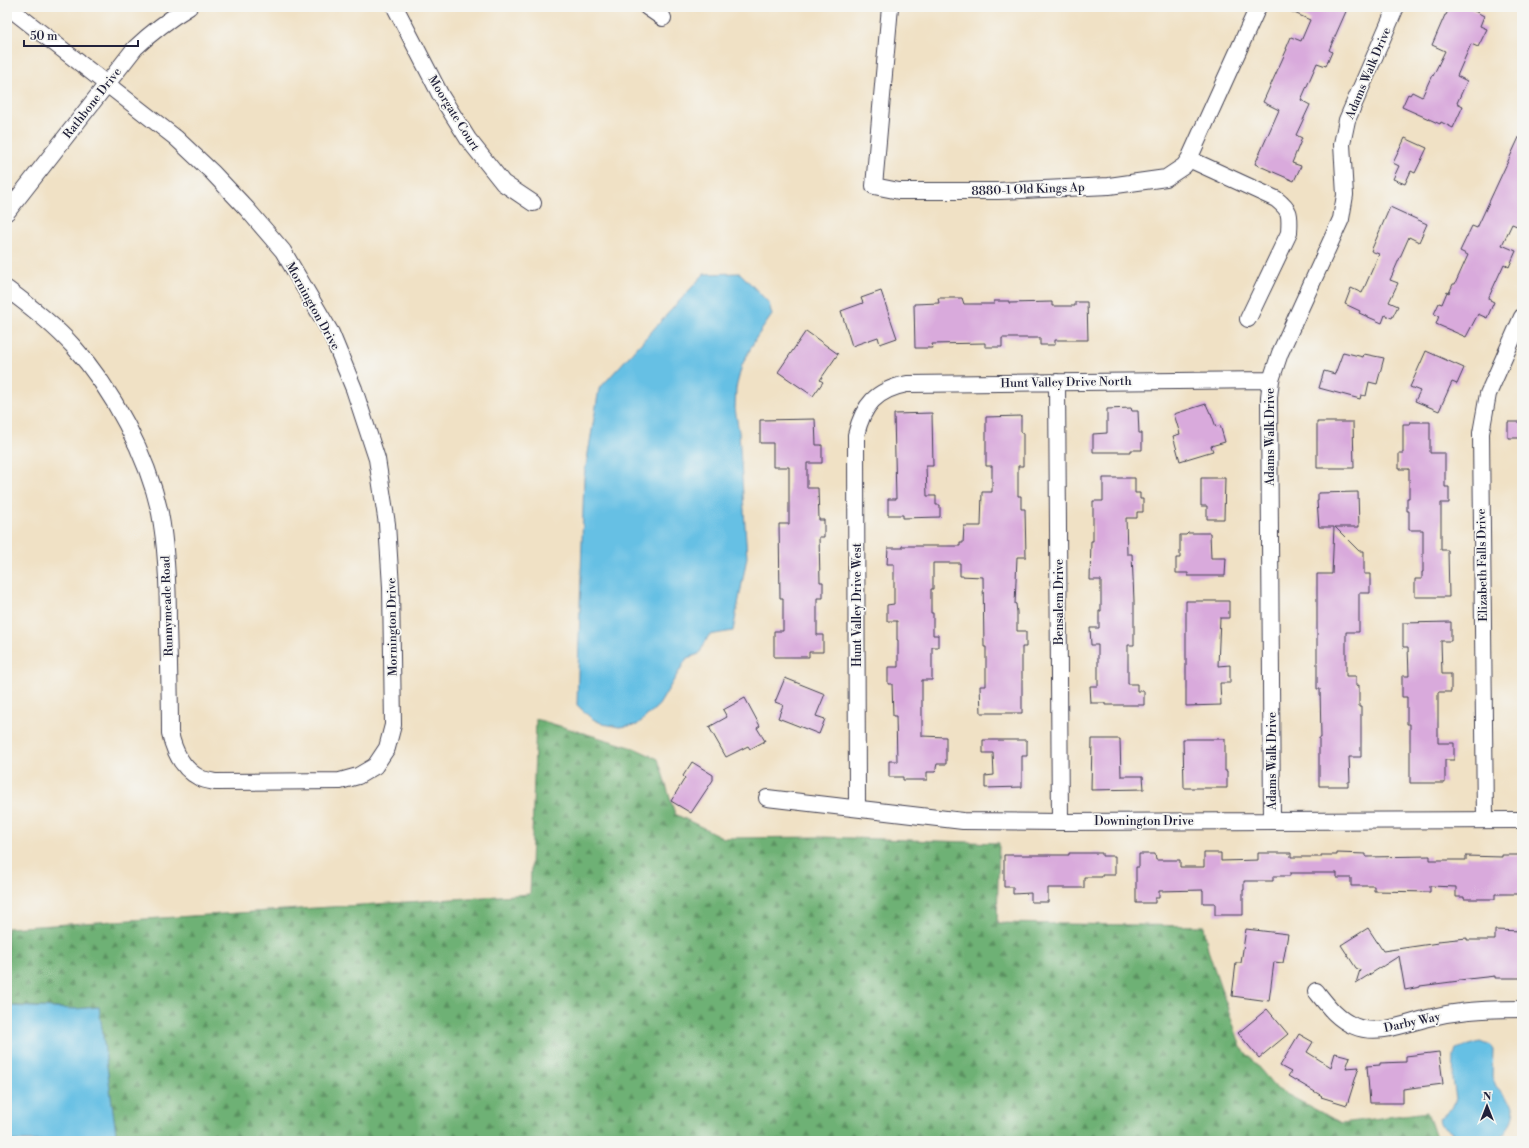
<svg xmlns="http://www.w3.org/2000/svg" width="1529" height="1148" viewBox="0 0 1529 1148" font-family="'Libre Bodoni',serif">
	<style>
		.forest { fill: url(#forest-firs); stroke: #486a58 }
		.water { fill: #66c0e4; stroke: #447190 }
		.building { fill: #d9aadc }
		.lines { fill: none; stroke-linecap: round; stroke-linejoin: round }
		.street-casing { stroke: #413f50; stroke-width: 18 }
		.street { stroke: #fff; stroke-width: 16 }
		.labels { text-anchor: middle; stroke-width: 3.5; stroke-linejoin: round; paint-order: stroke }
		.street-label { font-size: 12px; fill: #22223b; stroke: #f6f6f2 }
	</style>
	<defs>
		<pattern id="forest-firs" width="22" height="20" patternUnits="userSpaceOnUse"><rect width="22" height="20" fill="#6eb174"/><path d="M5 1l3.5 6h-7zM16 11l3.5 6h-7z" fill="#5a9060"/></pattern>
	</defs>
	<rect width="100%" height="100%" fill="#f6f6f2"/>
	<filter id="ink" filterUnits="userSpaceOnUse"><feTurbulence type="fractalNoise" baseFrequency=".025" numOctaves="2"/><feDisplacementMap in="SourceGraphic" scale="8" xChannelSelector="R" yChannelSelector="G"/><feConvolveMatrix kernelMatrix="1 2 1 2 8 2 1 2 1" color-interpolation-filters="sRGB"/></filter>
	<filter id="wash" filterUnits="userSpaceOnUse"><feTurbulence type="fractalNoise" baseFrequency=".012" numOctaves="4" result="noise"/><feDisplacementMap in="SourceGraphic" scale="16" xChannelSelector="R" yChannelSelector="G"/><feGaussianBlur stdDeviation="0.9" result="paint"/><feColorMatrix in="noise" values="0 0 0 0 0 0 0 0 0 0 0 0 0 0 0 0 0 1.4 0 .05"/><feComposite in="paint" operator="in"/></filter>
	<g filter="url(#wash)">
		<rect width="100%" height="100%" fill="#f0e1c5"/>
		<!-- forest -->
		<path class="forest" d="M 536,719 L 634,748 L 658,759 L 675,814 L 724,838 L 821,837 L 999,843 L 997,923 L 1204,926 L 1208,950 L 1241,1047 L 1277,1089 L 1341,1123 L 1427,1112 L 1437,1141 L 117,1141 L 99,1007 L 75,1009 L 7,1005 L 7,928 L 530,894 Z"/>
		<!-- water -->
		<path class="water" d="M 740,273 L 769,303 L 772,315 L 756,338 L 742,365 L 736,388 L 735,409 L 739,432 L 747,557 L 733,631 L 709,635 L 699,654 L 687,658 L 659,705 L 637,725 L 619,727 L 603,724 L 591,718 L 577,705 L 584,477 L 599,389 L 704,274 Z
			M 7,1006 L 75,1009 L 99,1007 L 117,1141 L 7,1141 Z
			M 1480,1042 L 1490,1046 L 1493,1050 L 1492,1077 L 1496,1087 L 1514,1106 C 1514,1119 1507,1131 1499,1141 L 1463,1141 L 1440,1124 L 1439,1119 L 1452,1108 L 1456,1099 L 1453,1079 L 1454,1055 L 1456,1049 Z"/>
		<g id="blocks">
			<!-- building -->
			<path class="building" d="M 1281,7 L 1348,7 L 1329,50 L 1332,52 L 1326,66 L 1317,63 L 1301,100 L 1310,105 L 1296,135 L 1302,138 L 1292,163 L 1301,166 L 1294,181 L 1255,164 L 1279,110 L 1263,102 L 1287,49 L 1286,49 L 1291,37 L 1301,41 L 1310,20 Z
				M 1450,7 L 1467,7 L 1484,16 L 1480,26 L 1487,29 L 1478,47 L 1471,44 L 1457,76 L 1467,81 L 1457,103 L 1463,106 L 1453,128 L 1441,122 L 1440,124 L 1402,107 L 1408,94 L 1410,95 L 1412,92 L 1422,97 L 1432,75 L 1433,76 L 1445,51 L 1432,45 L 1445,15 L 1446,15 Z
				M 1522,131 L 1522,228 L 1512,224 L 1502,245 L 1516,251 L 1509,267 L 1504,264 L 1488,299 L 1494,302 L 1487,318 L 1478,314 L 1466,337 L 1436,324 L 1439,316 L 1434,314 L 1439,303 L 1442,304 L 1447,292 L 1449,293 L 1453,284 L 1455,284 L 1468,255 L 1460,251 L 1472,226 L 1477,228 Z
				M 1405,138 L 1427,148 L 1415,173 L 1411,171 L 1405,184 L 1393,179 L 1399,166 L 1393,163 Z
				M 1390,207 L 1427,224 L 1419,242 L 1409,237 L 1390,280 L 1398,283 L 1389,302 L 1398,306 L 1392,318 L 1385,315 L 1382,323 L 1359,313 L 1360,311 L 1345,304 L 1351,288 L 1362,293 L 1379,254 L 1371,251 Z
				M 881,291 L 897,338 L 880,344 L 878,337 L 852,346 L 841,311 L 863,303 L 861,298 Z
				M 938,298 L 962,298 L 964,304 L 994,304 L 994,301 L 1009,301 L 1009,303 L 1052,302 L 1052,306 L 1075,306 L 1075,302 L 1087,302 L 1088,340 L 1055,340 L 1055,345 L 1040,345 L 1040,338 L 1002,338 L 1002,347 L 985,347 L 985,343 L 932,344 L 933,348 L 915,348 L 914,304 L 939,303 Z
				M 806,331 L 838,354 L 820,380 L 823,382 L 813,396 L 778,372 Z
				M 1426,351 L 1464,368 L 1457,384 L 1452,382 L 1439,411 L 1415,401 L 1420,391 L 1410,387 Z
				M 1343,352 L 1363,357 L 1364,354 L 1384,358 L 1377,384 L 1369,382 L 1366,396 L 1361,395 L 1360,399 L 1319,388 L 1324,371 L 1335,374 Z
				M 1206,404 L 1210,413 L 1211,413 L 1216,427 L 1220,425 L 1225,442 L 1211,446 L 1213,451 L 1180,461 L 1173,436 L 1180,434 L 1174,414 Z
				M 1131,408 L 1132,411 L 1138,411 L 1139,433 L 1142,433 L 1142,450 L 1131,450 L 1131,452 L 1093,452 L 1093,434 L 1107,433 L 1107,409 Z
				M 932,413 L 933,466 L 926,466 L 927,496 L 936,496 L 936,505 L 940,505 L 940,517 L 903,518 L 903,515 L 888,515 L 888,499 L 896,499 L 894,414 Z
				M 1021,416 L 1021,433 L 1023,433 L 1023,466 L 1018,466 L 1018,496 L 1021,496 L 1021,509 L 1025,509 L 1026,557 L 1017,557 L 1015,604 L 1016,604 L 1017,612 L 1017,631 L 1026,631 L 1026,647 L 1022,647 L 1022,713 L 981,713 L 980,686 L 986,686 L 986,647 L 984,647 L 983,577 L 960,576 L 960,563 L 933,563 L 933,589 L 931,589 L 931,613 L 933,613 L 933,635 L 938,635 L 938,647 L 932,647 L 932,680 L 922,680 L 922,736 L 946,737 L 946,764 L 937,764 L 935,772 L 927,772 L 927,780 L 903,780 L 903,777 L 889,777 L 889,761 L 897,761 L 896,716 L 893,716 L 892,684 L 888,684 L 888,667 L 898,667 L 898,640 L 897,640 L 897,621 L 887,621 L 887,605 L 894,604 L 894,564 L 887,564 L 888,548 L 902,548 L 902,546 L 960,546 L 960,543 L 963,543 L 964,526 L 981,526 L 982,492 L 992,492 L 992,466 L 986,466 L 986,417 Z
				M 815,419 L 816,445 L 822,445 L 822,463 L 807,463 L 807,488 L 818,488 L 819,520 L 824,520 L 824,537 L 819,537 L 820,582 L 823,582 L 823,598 L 817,598 L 817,635 L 823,635 L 823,652 L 809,652 L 809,657 L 774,657 L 774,631 L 783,631 L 783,598 L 780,598 L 779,524 L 789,524 L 789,467 L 773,467 L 773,443 L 760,443 L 760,420 Z
				M 1317,422 L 1353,422 L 1354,468 L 1317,468 Z
				M 1410,422 L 1430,422 L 1430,453 L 1445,453 L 1445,487 L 1449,487 L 1449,503 L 1441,503 L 1441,550 L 1448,550 L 1449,597 L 1415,597 L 1415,579 L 1422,579 L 1422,572 L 1423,572 L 1423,530 L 1409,530 L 1409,511 L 1407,511 L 1407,498 L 1409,498 L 1409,469 L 1399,469 L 1399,453 L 1403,453 L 1403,424 L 1410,424 Z
				M 1508,422 L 1522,422 L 1522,438 L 1508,438 Z
				M 1103,478 L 1135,478 L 1135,493 L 1140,493 L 1140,499 L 1143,499 L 1143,512 L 1137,512 L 1137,518 L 1126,518 L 1127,554 L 1132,554 L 1134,601 L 1134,645 L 1128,645 L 1128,684 L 1137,684 L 1137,691 L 1144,691 L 1144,705 L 1105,705 L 1105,703 L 1091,703 L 1090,686 L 1098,686 L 1098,645 L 1091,645 L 1090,628 L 1099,628 L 1099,611 L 1101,611 L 1101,580 L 1090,580 L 1091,541 L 1093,541 L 1093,501 L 1103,501 Z
				M 1201,478 L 1225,478 L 1224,519 L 1207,519 L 1207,506 L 1201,506 Z
				M 1358,492 L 1359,527 L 1335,527 L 1359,551 L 1364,551 L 1364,574 L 1370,574 L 1370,593 L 1359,593 L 1359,632 L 1346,632 L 1346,676 L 1356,676 L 1356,686 L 1359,685 L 1359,707 L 1361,707 L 1361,757 L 1349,757 L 1350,782 L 1348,782 L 1348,786 L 1319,786 L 1319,738 L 1321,738 L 1320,689 L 1317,689 L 1317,574 L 1332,574 L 1334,527 L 1319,527 L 1317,501 L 1318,501 L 1318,493 Z
				M 1188,533 L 1210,533 L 1211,558 L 1226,558 L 1225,576 L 1188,576 L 1188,573 L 1176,573 L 1176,558 L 1180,558 L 1180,535 L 1186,535 Z
				M 1186,601 L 1229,601 L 1229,618 L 1220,618 L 1218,666 L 1230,665 L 1230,683 L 1220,683 L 1221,705 L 1186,706 Z
				M 1451,622 L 1451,641 L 1441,641 L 1442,674 L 1451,674 L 1451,692 L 1438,692 L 1438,743 L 1454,743 L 1454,760 L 1445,760 L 1445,783 L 1410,783 L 1410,724 L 1407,724 L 1407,697 L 1402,697 L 1402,676 L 1409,676 L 1408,647 L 1403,647 L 1403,623 Z
				M 785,678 L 825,694 L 816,716 L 825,719 L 819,734 L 778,718 L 783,705 L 775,702 Z
				M 745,698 L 760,726 L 757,728 L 765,741 L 750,749 L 748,746 L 726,757 L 709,727 L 727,717 L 723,710 Z
				M 1092,739 L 1120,739 L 1121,776 L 1143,776 L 1144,789 L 1091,790 Z
				M 1183,739 L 1225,739 L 1225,771 L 1227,771 L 1227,788 L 1184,788 Z
				M 983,740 L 1027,740 L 1027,756 L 1022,756 L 1022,787 L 985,788 L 985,776 L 994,775 L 993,753 L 983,753 Z
				M 692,762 L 713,775 L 713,780 L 691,813 L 671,801 L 685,778 L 683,776 Z
				M 1069,853 L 1102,853 L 1102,856 L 1115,856 L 1115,875 L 1102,875 L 1102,877 L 1084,877 L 1084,888 L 1048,888 L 1048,902 L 1031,902 L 1031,893 L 1013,894 L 1013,887 L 1004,887 L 1004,855 L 1069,855 Z
				M 1204,853 L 1221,853 L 1221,861 L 1258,860 L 1258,853 L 1291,853 L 1291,857 L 1321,857 L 1321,855 L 1337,855 L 1337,853 L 1366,854 L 1366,857 L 1430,856 L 1430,860 L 1466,860 L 1466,856 L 1502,857 L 1502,855 L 1521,855 L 1522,894 L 1495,894 L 1495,899 L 1464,899 L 1464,897 L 1456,897 L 1456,887 L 1430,886 L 1430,892 L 1374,891 L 1374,886 L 1351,886 L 1351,878 L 1337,878 L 1337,873 L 1290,873 L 1290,876 L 1273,876 L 1273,881 L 1244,881 L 1244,890 L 1243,890 L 1243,915 L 1215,915 L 1215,903 L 1203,903 L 1203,890 L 1159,891 L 1159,898 L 1155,898 L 1155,903 L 1136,903 L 1136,867 L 1139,867 L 1139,854 L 1155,854 L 1156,860 L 1180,860 L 1180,867 L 1204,867 Z
				M 1368,928 L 1383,951 L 1438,943 L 1438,941 L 1467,938 L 1467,940 L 1495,940 L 1495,930 L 1522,931 L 1522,978 L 1495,978 L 1495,976 L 1459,980 L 1459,981 L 1420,986 L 1420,987 L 1405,990 L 1399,956 L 1356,983 L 1360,970 L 1356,968 L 1341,945 Z
				M 1246,929 L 1288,934 L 1283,963 L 1274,962 L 1269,1001 L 1232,996 L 1236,963 L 1241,963 Z
				M 1267,1009 L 1288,1034 L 1259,1058 L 1238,1033 Z
				M 1299,1034 L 1313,1042 L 1307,1052 L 1331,1067 L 1335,1053 L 1350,1057 L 1346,1068 L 1359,1067 L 1347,1105 L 1321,1097 L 1322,1096 L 1288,1076 L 1291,1072 L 1280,1066 Z
				M 1439,1052 L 1443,1084 L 1403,1089 L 1403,1103 L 1370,1103 L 1367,1066 L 1380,1065 L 1380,1063 L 1406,1062 L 1406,1056 Z"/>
		</g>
	</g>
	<g filter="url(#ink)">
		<use href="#blocks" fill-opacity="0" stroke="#413f50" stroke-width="1"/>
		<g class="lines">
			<defs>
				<path id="street" d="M 395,7 L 441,96 L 468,139 L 503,183 L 533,203
					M 647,7 L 663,18
					M 890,7 L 874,186 L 899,191 L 998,191 L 1109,186 L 1166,178 L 1184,166 L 1189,159 L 1258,7
					M 1189,159 L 1276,199 C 1291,211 1290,214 1289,233 L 1248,319
					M 7,212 L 135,48 C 152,32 169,19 189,7
					M 7,289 C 30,306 54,325 73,346 C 113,390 147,455 160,513 C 167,550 168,587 168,625 C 169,661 170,697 170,733 C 174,751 182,769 200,778 C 204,780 210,781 215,782 L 340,781 L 358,776 L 375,766 L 387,748 L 393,725 L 391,587 L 387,524 L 377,459 L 354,389 L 331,333 L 283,251 L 247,209 L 212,172 L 176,138 L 8,7
					M 1057,382 L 1060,822
					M 767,798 L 963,821 L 1060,822 L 1522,820
					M 857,808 L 856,435 C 863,405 876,390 907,384 L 1271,380
					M 1485,820 L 1481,433 L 1488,394 L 1522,317
					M 1272,821 L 1269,397 L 1271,380 L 1280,353 L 1341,219 L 1345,195 L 1342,144 L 1347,120 L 1396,7
					M 1316,991 C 1327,1005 1337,1019 1354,1026 C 1377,1036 1405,1024 1428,1018 C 1439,1015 1450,1013 1461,1012 C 1481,1009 1502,1009 1522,1009"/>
			</defs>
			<!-- street casing -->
			<use href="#street" class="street-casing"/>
			<!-- street -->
			<use href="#street" class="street"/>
		</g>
	</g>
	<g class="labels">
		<!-- street labels -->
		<g class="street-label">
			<text transform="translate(1368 73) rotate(-67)" y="4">Adams Walk Drive</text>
			<text transform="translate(92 103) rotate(-52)" y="4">Rathbone Drive</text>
			<text transform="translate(454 113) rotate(58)" y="4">Moorgate Court</text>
			<text transform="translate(1028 189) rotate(-2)" y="4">8880-1 Old Kings Ap</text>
			<text transform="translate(313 306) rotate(61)" y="4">Mornington Drive</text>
			<text transform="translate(1066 382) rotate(-1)" y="4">Hunt Valley Drive North</text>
			<text transform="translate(1270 437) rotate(-90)" y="4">Adams Walk Drive</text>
			<text transform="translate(1482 565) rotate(-91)" y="4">Elizabeth Falls Drive</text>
			<text transform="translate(1059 602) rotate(-90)" y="4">Bensalem Drive</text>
			<text transform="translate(857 605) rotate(-90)" y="4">Hunt Valley Drive West</text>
			<text transform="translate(167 606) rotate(-92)" y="4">Runnymeade Road</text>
			<text transform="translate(392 627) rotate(-91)" y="4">Mornington Drive</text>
			<text transform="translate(1272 761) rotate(-90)" y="4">Adams Walk Drive</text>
			<text x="1144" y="825">Downington Drive</text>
			<text transform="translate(1412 1022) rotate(-12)" y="4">Darby Way</text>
		</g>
	</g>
	<!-- margin -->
	<rect width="1529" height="1148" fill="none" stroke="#f6f6f2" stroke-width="24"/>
	<!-- north arrow -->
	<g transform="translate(1487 1106)" stroke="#f6f6f2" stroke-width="3" paint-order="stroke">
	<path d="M0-3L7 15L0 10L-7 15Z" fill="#22223b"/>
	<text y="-6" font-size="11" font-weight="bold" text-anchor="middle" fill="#22223b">N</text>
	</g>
	<!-- scale -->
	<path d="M24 40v6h114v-6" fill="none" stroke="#22223b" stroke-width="2"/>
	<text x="30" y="40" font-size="12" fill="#22223b" stroke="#f6f6f2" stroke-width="3" paint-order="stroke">50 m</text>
</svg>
